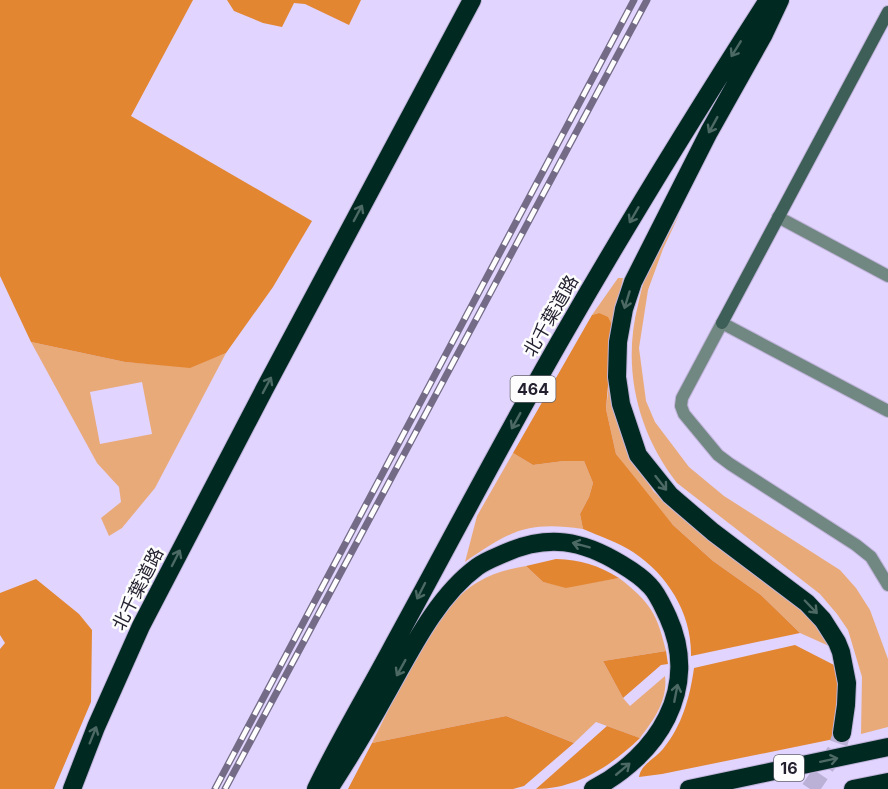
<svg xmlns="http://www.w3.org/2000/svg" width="888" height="789" viewBox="0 0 888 789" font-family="Inter,'Noto Sans JP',sans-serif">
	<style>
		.green { fill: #e9aa7a; fill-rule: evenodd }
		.forest { fill: #e28632 }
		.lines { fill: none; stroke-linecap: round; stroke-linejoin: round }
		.highway-tunnel { stroke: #bbb0d5; stroke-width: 18; stroke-dasharray: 18 9; stroke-linecap: butt }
		.street-casing { stroke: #bfb3d9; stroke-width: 14 }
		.secondary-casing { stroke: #bfb3d9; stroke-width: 14 }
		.highway-casing { stroke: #bfb3d9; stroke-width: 20 }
		.street { stroke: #718782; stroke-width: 12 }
		.secondary { stroke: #3e5f57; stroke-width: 12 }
		.highway { stroke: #002922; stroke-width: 18 }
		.rail-casing { stroke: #746c87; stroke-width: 7 }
		.rail { stroke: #fdfdfd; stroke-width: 4.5; stroke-dasharray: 14; stroke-linecap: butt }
		.oneway { stroke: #4c6964 }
		.labels { text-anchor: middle; stroke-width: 5; stroke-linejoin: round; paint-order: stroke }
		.shield { fill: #fdfdfd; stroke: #64626c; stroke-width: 1.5 }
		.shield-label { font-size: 16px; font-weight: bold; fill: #231f2e }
		.street-label { font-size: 18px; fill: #231f2e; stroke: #fdfdfd }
	</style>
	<rect width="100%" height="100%" fill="#e1d4ff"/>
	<!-- green -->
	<path class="green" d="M 680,213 L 663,249 L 648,290 L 639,348 L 646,401 L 655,422 L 689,467 L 724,496 L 840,570 L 856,588 L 870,610 L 888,659 L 888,727 L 861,734 L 862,677 L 848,630 L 837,614 L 820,594 L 677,483 C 637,432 622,367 638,305 C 640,296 642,286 645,278 C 655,256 669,234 680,213 Z
		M 618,278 L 623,278 L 613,327 L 599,313 L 592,315 Z
		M 31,342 L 125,362 L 190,367 L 226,353 L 155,488 L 122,528 L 109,536 L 101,518 L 121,502 L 119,487 L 97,463 ZM 142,382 L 152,434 L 100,444 L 90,392 Z
		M 610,377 L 631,457 L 654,492 L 708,538 L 802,609 L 824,636 L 829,646 L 800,633 L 761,595 L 713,561 L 673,525 L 644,492 L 616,454 L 606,409 Z
		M 513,453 L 533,465 L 564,461 L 584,461 L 593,483 L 589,497 L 580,514 L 583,529 C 527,521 510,531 465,562 L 477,516 Z
		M 526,566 L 543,582 L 566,587 L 619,578 C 650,602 657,613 666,651 L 603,661 L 623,698 L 630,706 L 665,676 C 668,700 654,720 640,738 L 596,722 L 574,743 L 506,716 L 372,743 C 396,697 433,607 478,582 C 493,573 508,569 526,566 Z"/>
	<!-- forest -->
	<path class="forest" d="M 0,0 L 193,0 L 131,116 L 312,221 L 273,287 L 226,353 L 190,368 L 125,362 L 31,342 L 0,276 Z
		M 227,0 L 361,0 L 349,25 L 305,4 L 294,3 L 282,27 L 263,23 L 234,11 Z
		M 599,313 L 608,317 L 613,327 L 606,409 L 616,454 L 673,525 L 713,561 L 761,595 L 800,633 L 691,656 C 692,614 668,575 633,552 C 618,542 599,536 583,529 L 580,514 L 589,497 L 593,483 L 584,461 L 564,461 L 533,465 L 513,453 L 592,315 Z
		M 556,559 C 581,560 598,565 619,578 L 566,588 L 543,582 L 526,566 Z
		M 36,579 L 79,614 L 92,630 L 91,702 L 54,789 L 0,789 L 0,649 L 5,643 L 0,635 L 0,593 Z
		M 795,645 L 836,666 L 840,693 L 834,739 L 662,774 L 639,777 C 641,764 655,759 663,749 C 682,726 690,697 694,668 Z
		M 666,651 L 668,664 L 661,665 L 623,698 L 603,661 Z
		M 506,716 L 574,743 L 524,786 L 513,789 L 348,789 L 372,743 Z
		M 607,726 L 640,738 C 612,765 577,789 536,789 Z"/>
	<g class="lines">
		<!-- highway-tunnel -->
		<path class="highway-tunnel" d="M 810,789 L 836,751 L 842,733"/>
		<defs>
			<path id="street" d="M 778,217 L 888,276
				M 888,411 L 722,323 L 682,398 L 681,406 L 684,414 L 718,455 L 730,464 L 856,545 L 871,557 L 888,585"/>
			<path id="secondary" d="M 722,323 L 888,12"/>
			<path id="highway" d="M 780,0 L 764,34 L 709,132 L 633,282 L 624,309 L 618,342 L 617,377 L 621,404 L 638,455 L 670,495 L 713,532 L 807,603 L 823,620 L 837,642 L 841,652 L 847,683 L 846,705 L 842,733
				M 72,789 L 96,727 L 141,626 L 264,390 L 472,0
				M 316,789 C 340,739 368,693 394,644 C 451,540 506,434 565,332 C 630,219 698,109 768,0
				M 329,789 C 349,758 368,727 385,696 C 410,652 436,597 477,567 C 485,561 496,557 505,553 C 548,534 582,540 621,564 C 631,570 642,577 650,586 C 658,594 663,607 668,617 C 701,689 657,756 593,789
				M 689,789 L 888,747
				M 853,789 L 888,782"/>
		</defs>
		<!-- street casing -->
		<use href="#street" class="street-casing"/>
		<!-- secondary casing -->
		<use href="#secondary" class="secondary-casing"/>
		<!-- highway casing -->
		<use href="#highway" class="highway-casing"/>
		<!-- street -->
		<use href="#street" class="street"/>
		<!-- secondary -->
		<use href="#secondary" class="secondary"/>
		<!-- highway -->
		<use href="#highway" class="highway"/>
		<defs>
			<path id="rail" d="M 215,789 L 634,0
				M 225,789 L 647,0"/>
		</defs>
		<!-- rail casing -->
		<use href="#rail" class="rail-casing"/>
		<!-- rail -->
		<use href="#rail" class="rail"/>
	</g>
	<!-- one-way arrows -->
	<defs><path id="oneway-shaft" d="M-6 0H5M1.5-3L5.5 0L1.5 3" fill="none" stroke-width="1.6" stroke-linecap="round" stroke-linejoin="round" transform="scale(1.5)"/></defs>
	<g class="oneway">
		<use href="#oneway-shaft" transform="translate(736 49) rotate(122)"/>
		<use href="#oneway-shaft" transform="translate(713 125) rotate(119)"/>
		<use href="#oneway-shaft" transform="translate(358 213) rotate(-62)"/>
		<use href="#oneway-shaft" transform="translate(634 215) rotate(120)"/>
		<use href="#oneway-shaft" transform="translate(627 300) rotate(107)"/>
		<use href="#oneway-shaft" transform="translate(267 385) rotate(-62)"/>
		<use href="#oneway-shaft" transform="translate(516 421) rotate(119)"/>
		<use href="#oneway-shaft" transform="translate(661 483) rotate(52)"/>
		<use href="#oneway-shaft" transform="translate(581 545) rotate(-165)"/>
		<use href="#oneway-shaft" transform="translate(176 558) rotate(-63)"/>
		<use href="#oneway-shaft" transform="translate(421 591) rotate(117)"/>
		<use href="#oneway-shaft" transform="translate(811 607) rotate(46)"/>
		<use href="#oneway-shaft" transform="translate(401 668) rotate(119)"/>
		<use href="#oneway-shaft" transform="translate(676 693) rotate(-79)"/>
		<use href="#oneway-shaft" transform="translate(93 735) rotate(-68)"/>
		<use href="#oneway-shaft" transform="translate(829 760) rotate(-12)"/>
		<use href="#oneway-shaft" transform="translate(623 769) rotate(-40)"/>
	</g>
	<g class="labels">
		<!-- shield labels -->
		<g class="shield">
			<rect x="510.5" y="376" width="45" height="26" rx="4.5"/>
			<rect x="774" y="755" width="30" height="26" rx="4.5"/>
		</g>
		<g class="shield-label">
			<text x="533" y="395">464</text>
			<text x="789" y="774">16</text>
		</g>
		<!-- street labels -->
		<g class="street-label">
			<text transform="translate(551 316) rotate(-60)" y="6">北千葉道路</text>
			<text transform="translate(138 589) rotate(-63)" y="6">北千葉道路</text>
		</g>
	</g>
</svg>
